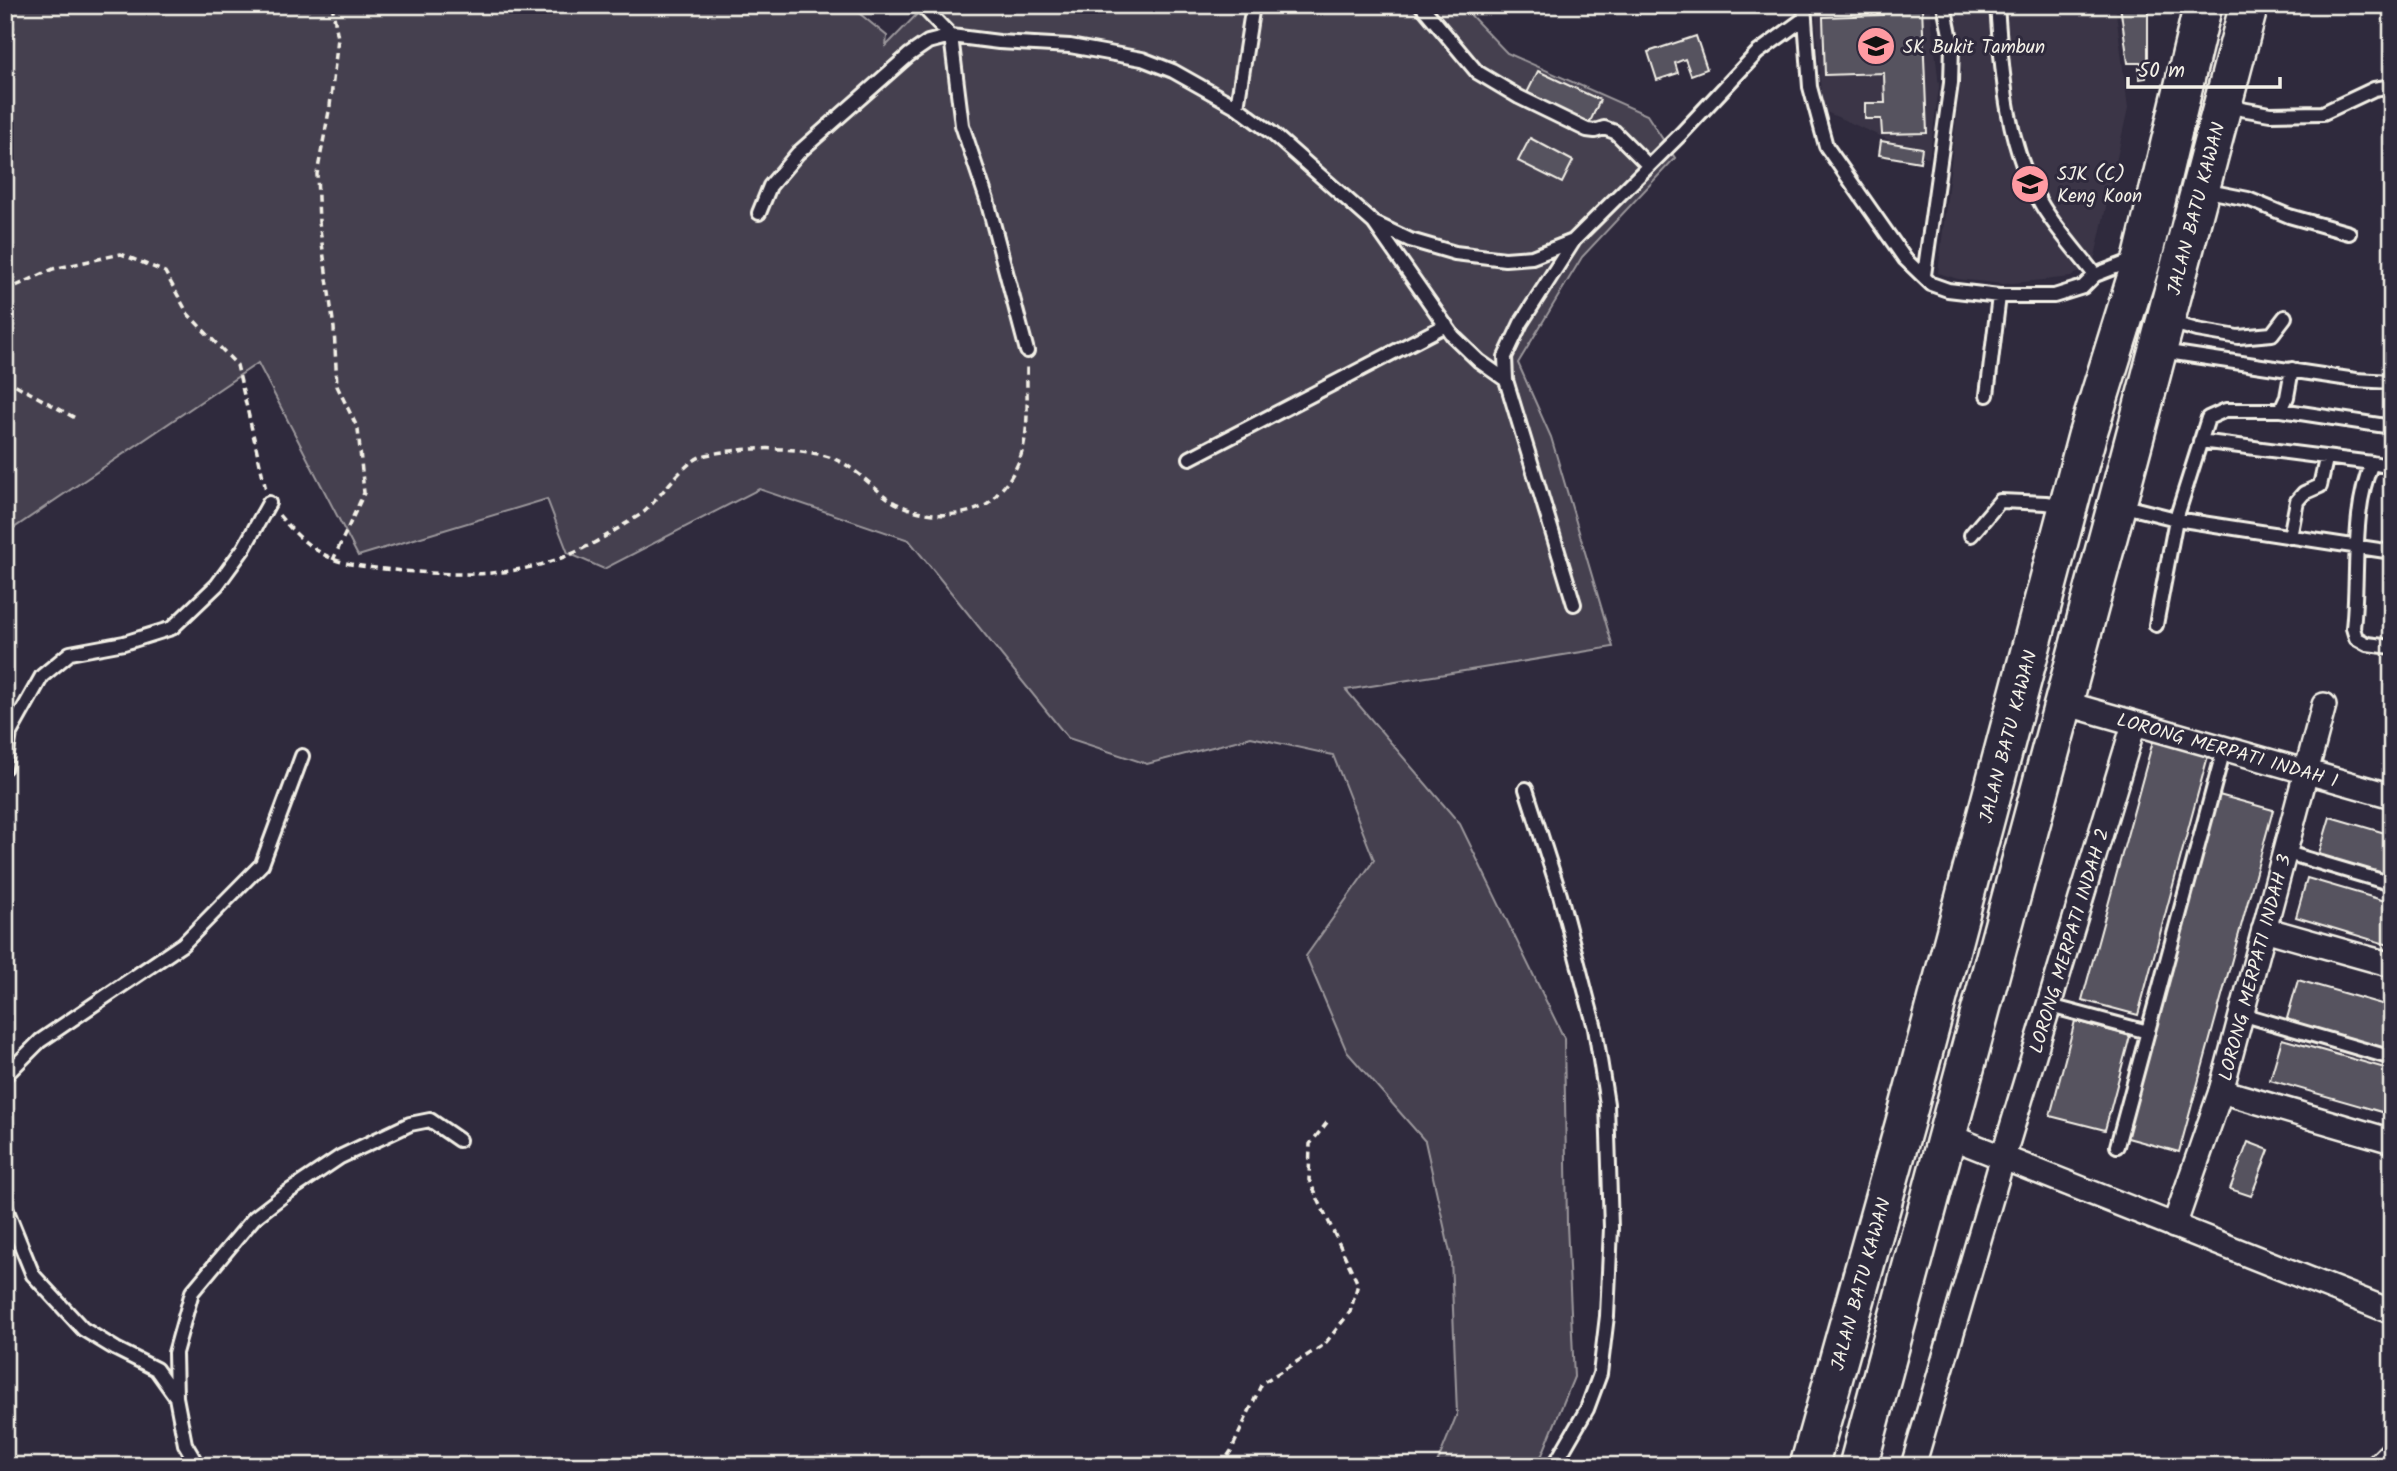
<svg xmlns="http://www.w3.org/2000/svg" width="2397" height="1471" viewBox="0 0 2397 1471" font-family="Kalam,sans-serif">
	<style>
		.built { fill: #3b3647 }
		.green { fill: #454050; stroke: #9c989c; stroke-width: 2 }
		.building { fill: #56525f; stroke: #f4f1e8; stroke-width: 2 }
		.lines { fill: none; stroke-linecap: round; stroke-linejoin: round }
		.lane-casing { stroke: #f4f1e8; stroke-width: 18 }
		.street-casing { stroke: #f4f1e8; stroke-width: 28 }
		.primary-casing { stroke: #f4f1e8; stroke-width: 42 }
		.path { stroke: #f4f1e8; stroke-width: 3.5; stroke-dasharray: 7 5; stroke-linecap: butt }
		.lane { stroke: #2f2a3d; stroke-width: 12 }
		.street { stroke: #2f2a3d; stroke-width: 23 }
		.primary { stroke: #2f2a3d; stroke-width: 37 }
		.labels { text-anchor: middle; stroke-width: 6; stroke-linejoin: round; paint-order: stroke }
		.poi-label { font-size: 19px; fill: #f4f1e8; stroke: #2f2a3d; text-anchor: start }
		.street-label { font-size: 19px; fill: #f4f1e8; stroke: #2f2a3d }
	</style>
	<rect width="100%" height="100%" fill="#2f2a3d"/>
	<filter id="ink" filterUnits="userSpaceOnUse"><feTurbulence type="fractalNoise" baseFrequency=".0143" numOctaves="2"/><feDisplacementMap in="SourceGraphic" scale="14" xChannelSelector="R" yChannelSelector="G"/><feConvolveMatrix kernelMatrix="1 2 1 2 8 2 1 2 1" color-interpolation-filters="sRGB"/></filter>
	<g filter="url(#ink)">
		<!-- built -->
		<path class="built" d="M 1815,5 L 1930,5 L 1939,87 L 1929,158 L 1822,110 Z
			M 1950,5 L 2115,5 L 2128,108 L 2094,261 L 2071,277 L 2004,284 L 1958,279 L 1938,273 L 1962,71 Z"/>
		<!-- green -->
		<path class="green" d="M 5,5 L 849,5 L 887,36 L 886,46 L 926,5 L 1461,5 L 1507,53 L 1647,115 L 1675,158 L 1582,257 L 1518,363 L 1551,437 L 1613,647 L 1346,690 L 1460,824 L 1564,1038 L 1567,1224 L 1574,1377 L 1542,1455 L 1532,1466 L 1436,1466 L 1457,1414 L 1451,1257 L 1425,1141 L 1347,1052 L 1306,956 L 1374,860 L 1333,755 L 1251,737 L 1147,764 L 1068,738 L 909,540 L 759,489 L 604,569 L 568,553 L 547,499 L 358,556 L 258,363 L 5,534 Z"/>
		<!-- building -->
		<path class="building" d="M 2120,5 L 2165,5 L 2165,8 L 2148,8 L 2148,63 L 2128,63 Z
			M 1922,6 L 1927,133 L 1882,134 L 1881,119 L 1865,119 L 1865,103 L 1885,103 L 1884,73 L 1825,75 L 1823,17 L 1883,15 L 1883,7 Z
			M 1696,36 L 1707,69 L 1691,75 L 1685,59 L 1675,63 L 1678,73 L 1657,80 L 1648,52 Z
			M 2139,68 L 2145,68 L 2146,78 L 2139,79 Z
			M 1538,71 L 1600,100 L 1589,124 L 1526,95 Z
			M 1530,138 L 1573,161 L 1562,183 L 1518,161 Z
			M 1881,141 L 1922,148 L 1920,162 L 1879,155 Z
			M 2153,741 L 2208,756 L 2138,1015 L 2082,1000 Z
			M 2219,795 L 2273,810 L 2179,1152 L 2124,1137 Z
			M 2330,817 L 2392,835 L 2392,879 L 2318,857 Z
			M 2307,878 L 2392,903 L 2392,946 L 2296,917 Z
			M 2298,980 L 2392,1007 L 2392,1052 L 2286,1022 Z
			M 2075,1021 L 2130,1036 L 2105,1130 L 2050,1116 Z
			M 2282,1039 L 2392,1070 L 2392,1115 L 2270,1080 Z
			M 2248,1142 L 2269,1150 L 2251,1196 L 2230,1189 Z"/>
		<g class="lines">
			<defs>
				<path id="lane" d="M 921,5 L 951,36 L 962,125 L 987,200 L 1027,351
					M 1421,5 L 1477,72 L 1519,97 L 1587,130 L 1595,131 L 1604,128 L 1615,132 L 1649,166
					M 1804,5 L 1810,87 L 1826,146 L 1905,259 L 1931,284 L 1948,290 L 1999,296 L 2054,296 L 2083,287 L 2095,275
					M 1997,5 C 2002,74 2006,147 2043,207 C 2058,231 2078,253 2095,275 L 2136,259
					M 2224,106 L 2270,114 L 2323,113 L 2374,89 L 2392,86
					M 1237,107 L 1253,5
					M 2203,190 L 2248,199 L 2289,216 L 2349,233
					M 759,213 L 770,186 L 798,153 L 909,55 L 928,42 L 951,36 L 999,42 L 1070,46 L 1142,59 L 1173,71 L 1237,107 L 1273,134 L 1374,223 L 1410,240 L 1455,253 L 1505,259 L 1532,257 L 1573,241 L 1681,134 L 1757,53 L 1805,18
					M 1374,223 L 1453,336 L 1479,361 L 1506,380
					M 1573,242 L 1521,323 L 1505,357 L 1506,380 L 1574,604
					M 1924,275 L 1951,83 L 1952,44 L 1944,5
					M 2169,322 L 2197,330 L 2238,337 L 2272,334 L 2285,317
					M 2161,351 L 2356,380 L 2392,382
					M 1987,395 L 1999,296
					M 2281,410 L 2392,427
					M 2200,441 L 2372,463
					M 1190,458 L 1446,325
					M 2392,467 L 2372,463 C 2351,510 2359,576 2353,628 L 2356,638 L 2367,644 L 2392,647
					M 2120,505 L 2176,519 L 2392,552
					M 1971,535 L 2000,501 L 2046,503 L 2065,506
					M 2290,537 L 2297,501 L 2304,493 L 2320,486 L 2326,459
					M 2156,625 L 2176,519 L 2208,418 L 2226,410 L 2281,410 L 2287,397 L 2292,369
					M 5,767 L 10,733 L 42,676 L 70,653 L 124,643 L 172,628 L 217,585 L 244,548 L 269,503
					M 1526,789 L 1560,895 L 1595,1028 L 1607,1104 L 1611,1228 L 1607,1316 L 1600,1374 L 1587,1409 L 1554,1466
					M 2284,852 L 2392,884
					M 2050,1006 L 2148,1032
					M 2241,1014 L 2392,1058
					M 5,1076 L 40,1041 L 183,944 L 262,864 L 302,756
					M 2117,1146 L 2224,749
					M 5,1206 L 33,1275 L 83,1329 L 116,1349 L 156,1369 L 176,1397
					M 198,1466 L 185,1444 L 176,1397 L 175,1353 L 192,1292 L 254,1218 L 285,1194 L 340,1157 L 410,1124 L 430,1120 L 459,1140"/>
				<g id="street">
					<path id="s1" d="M 2064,703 L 2392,796"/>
					<path d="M 2264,929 L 2392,965"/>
					<path d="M 2221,1091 L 2392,1141"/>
					<path d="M 1946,1135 L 2392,1312"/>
					<path id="s2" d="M 2174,1226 L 2221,1091 L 2324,705"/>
					<path id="s3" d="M 1913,1466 L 2003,1157 L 2134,724"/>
					<path d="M 2378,1466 L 2392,1452"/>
				</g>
				<g id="primary">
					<path id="s4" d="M 1809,1466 L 1905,1122 L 2087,436 L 2143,256 L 2203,5"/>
					<path id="s5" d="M 1858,1466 L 2117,504 L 2249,5"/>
				</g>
			</defs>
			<!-- lane casing -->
			<use href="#lane" class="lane-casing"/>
			<!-- street casing -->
			<use href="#street" class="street-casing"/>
			<!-- primary casing -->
			<use href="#primary" class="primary-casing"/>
			<!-- path -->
			<path class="path" d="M 332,5 L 338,38 L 330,106 L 317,174 L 319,222 L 334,328 L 337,386 L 358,429 L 364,493 L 333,560
				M 5,51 L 13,28 L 6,5
				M 5,291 L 53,269 L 121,254 L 165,272 L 188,314 L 237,365 L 266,490
				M 5,379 L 77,419
				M 279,515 C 294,533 309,548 331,558 C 347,566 385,569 404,571 C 486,578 546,576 617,529 C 626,523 636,518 644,512 C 660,498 685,459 706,455 C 745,447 793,445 832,458 C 856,467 871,487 892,501 C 917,516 957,520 984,506 C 990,504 995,496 999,492 C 1034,455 1026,413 1027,367
				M 1221,1466 L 1231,1451 L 1262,1383 L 1324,1345 L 1350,1312 L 1358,1284 L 1309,1180 L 1310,1144 L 1329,1120"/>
			<!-- lane -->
			<use href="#lane" class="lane"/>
			<!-- street -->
			<use href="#street" class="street"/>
			<!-- primary -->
			<use href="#primary" class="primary"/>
		</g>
	</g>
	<!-- icons -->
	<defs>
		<symbol id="school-disc" viewBox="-11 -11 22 22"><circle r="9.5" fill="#ff9aa2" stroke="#2f2a3d"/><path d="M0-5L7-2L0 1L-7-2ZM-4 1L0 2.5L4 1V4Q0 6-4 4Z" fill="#111"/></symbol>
	</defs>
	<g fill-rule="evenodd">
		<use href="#school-disc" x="1854" y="24" width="44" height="44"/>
		<use href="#school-disc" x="2008" y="162" width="44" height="44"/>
	</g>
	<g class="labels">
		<!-- poi labels -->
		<g class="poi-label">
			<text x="1903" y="53">SK Bukit Tambun</text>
			<text x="2057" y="180">SJK (C)<tspan x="2057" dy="22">Keng Koon</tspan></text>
		</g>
		<!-- street labels -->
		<g class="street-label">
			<text dy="7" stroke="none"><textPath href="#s5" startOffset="1302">JALAN BATU KAWAN</textPath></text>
			<text dy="7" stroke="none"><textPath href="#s4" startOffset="756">JALAN BATU KAWAN</textPath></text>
			<text dy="7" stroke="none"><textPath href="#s1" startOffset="170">LORONG MERPATI INDAH 1</textPath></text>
			<text dy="7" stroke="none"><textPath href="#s3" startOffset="548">LORONG MERPATI INDAH 2</textPath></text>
			<text dy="7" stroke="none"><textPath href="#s2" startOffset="271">LORONG MERPATI INDAH 3</textPath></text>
			<text dy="7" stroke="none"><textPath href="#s4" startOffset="189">JALAN BATU KAWAN</textPath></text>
		</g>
	</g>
	<!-- margin -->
	<rect width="2397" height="1471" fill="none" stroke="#2f2a3d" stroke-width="28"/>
	<rect x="14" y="14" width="2369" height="1443" fill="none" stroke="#f4f1e8" stroke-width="2.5" filter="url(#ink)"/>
	<!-- scale -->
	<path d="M2128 77v10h152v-10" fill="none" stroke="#f4f1e8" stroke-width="3.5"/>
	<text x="2138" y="77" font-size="21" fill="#f4f1e8" stroke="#2f2a3d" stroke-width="5" paint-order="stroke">50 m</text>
</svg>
